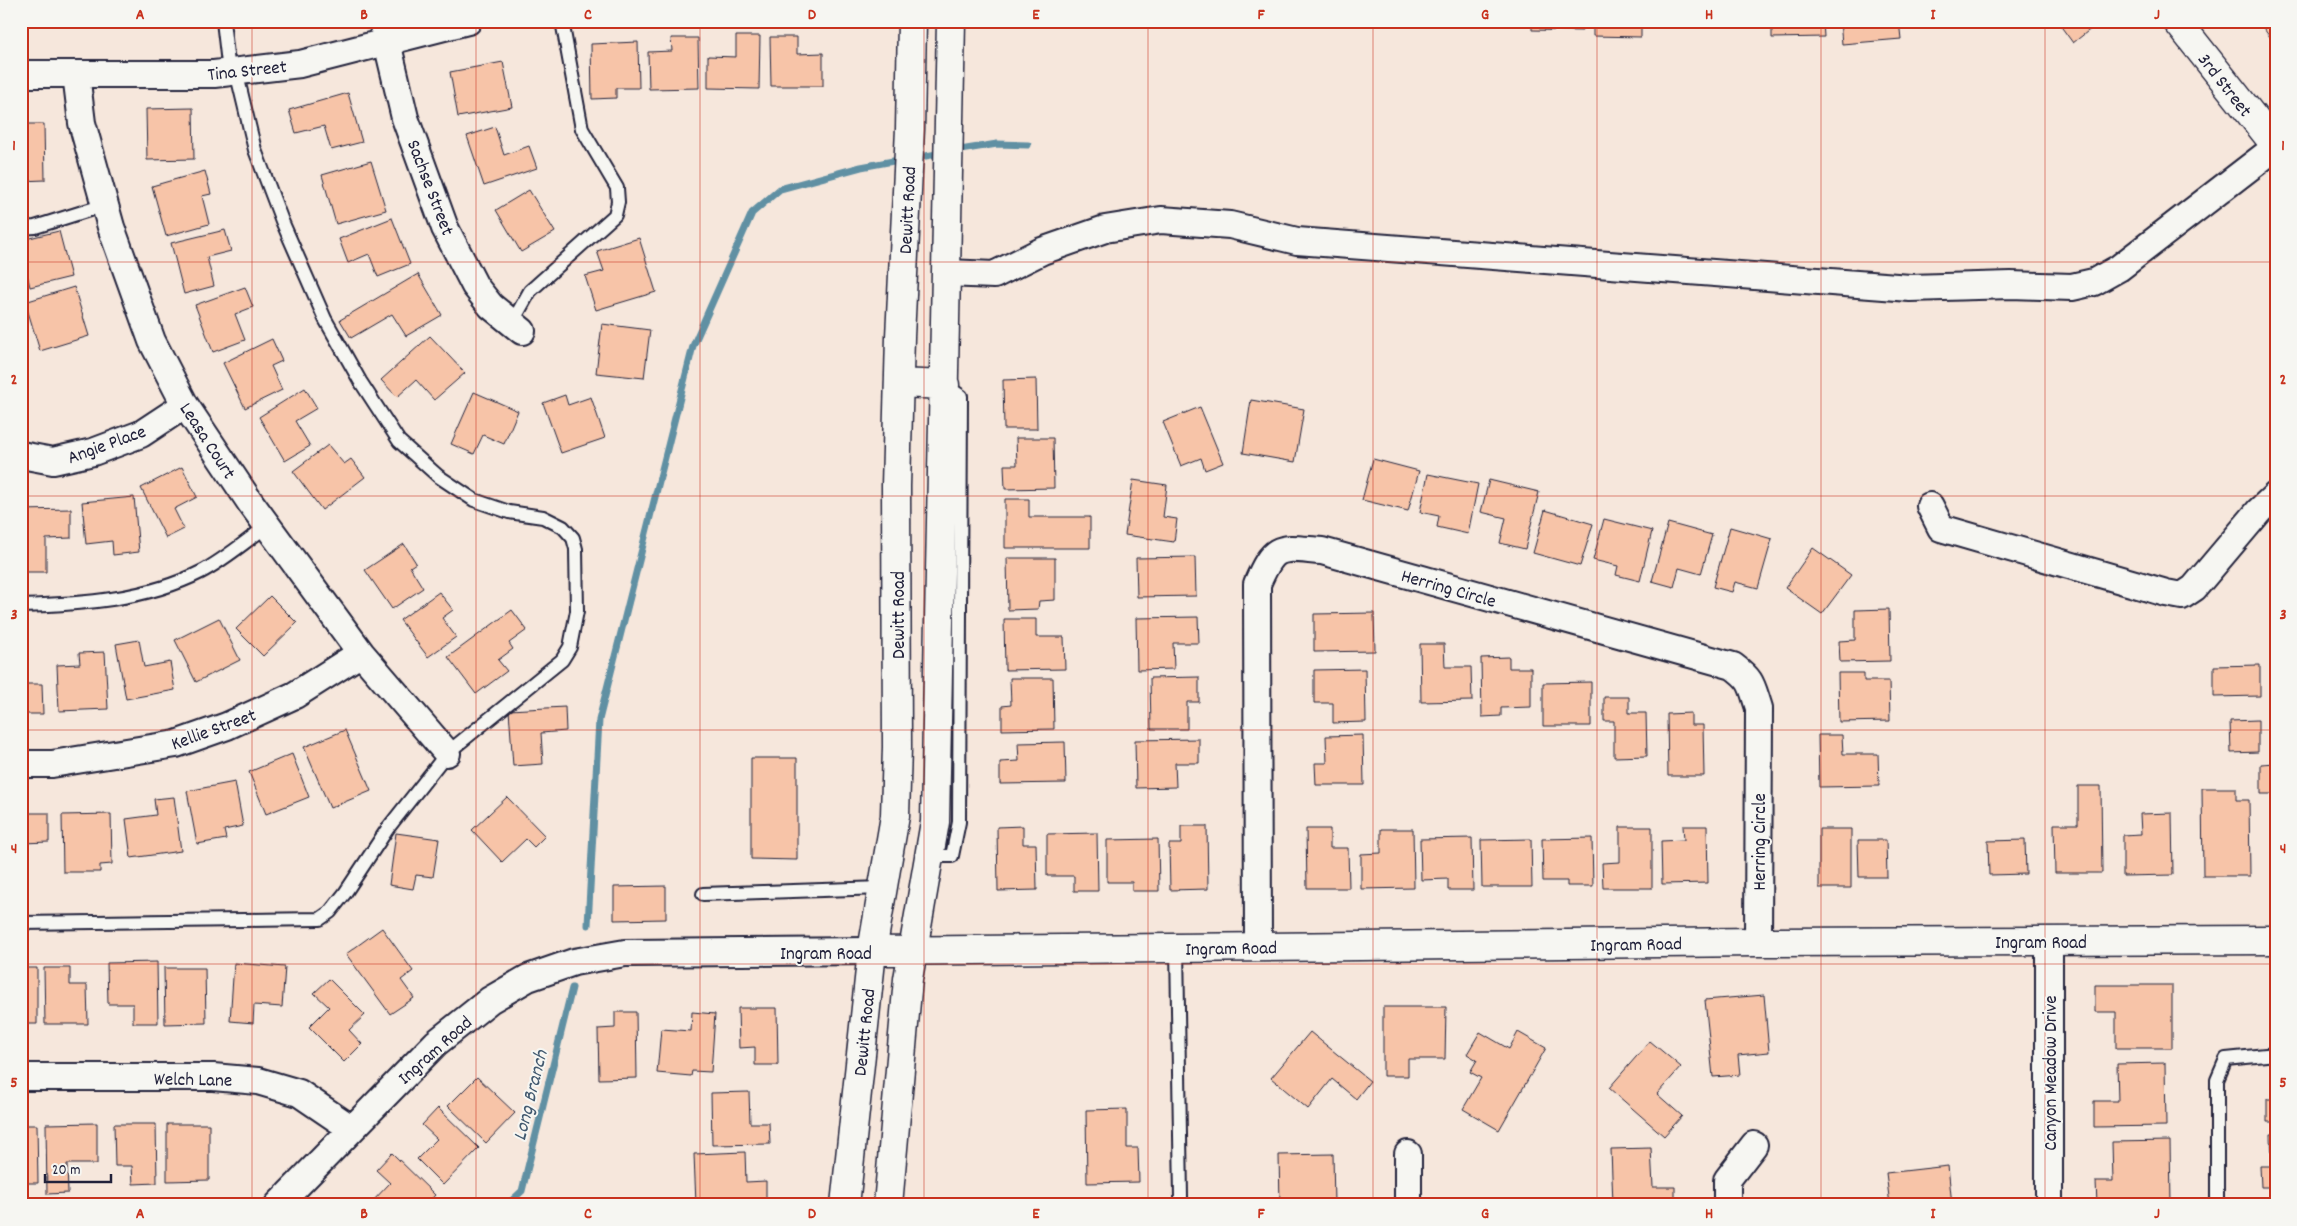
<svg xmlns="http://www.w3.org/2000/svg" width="2297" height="1226" viewBox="0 0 2297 1226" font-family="Dekko,sans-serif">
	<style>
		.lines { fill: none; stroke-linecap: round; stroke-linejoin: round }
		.stream { stroke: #6190a3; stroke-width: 7 }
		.building { fill: #f7c4a8; stroke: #22223b }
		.lane-casing { stroke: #22223b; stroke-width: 16 }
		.street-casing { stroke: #22223b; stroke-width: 30 }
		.secondary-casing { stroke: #22223b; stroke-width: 31 }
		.lane { stroke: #f6f6f2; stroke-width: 12 }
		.street { stroke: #f6f6f2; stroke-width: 26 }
		.secondary { stroke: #f6f6f2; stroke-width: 28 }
		.grid { fill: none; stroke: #c8321e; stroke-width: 1; stroke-opacity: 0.55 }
		.labels { text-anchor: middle; stroke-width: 4; stroke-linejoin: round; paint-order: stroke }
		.street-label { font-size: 19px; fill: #22223b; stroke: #f6f6f2 }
		.water-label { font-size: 20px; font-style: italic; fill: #42596f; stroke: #f6f6f2 }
		.neatline { fill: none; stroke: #c8321e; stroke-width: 2 }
		.grid-label { font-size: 16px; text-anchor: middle; font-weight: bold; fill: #c8321e }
	</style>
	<rect width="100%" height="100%" fill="#f6e7dc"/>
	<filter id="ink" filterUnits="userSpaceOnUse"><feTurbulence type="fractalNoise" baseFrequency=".02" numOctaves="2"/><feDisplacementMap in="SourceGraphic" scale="10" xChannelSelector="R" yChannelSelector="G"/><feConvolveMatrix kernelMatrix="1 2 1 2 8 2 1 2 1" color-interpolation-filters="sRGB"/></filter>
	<g filter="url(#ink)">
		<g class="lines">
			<!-- stream -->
			<path class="stream" d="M 954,151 L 997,144 L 1028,145
				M 914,158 L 943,153
				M 588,925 L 599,720 L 693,346 L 752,213 L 780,189 L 861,167 L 904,159
				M 507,1205 L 522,1191 L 572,988"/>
		</g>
		<!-- building -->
		<path class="building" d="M 23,21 L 70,21 L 70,22 L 23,23 Z
			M 1532,21 L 1582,21 L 1582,31 L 1532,30 Z
			M 1593,21 L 1641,21 L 1641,37 L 1593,36 Z
			M 1772,21 L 1823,21 L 1824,37 L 1772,38 Z
			M 1840,21 L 1899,21 L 1901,39 L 1842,44 Z
			M 2057,21 L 2095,21 L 2097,24 L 2073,43 Z
			M 2258,21 L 2276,21 L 2276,45 Z
			M 736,36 L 760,36 L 759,89 L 708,88 L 708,56 L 736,57 Z
			M 770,37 L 797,37 L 797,54 L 823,53 L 823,86 L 771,86 Z
			M 671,38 L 698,38 L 699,88 L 649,89 L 648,52 L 672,51 Z
			M 638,42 L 639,88 L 616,88 L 616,98 L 592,99 L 591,44 Z
			M 503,62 L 512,107 L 458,117 L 450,72 Z
			M 348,93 L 362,142 L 331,150 L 324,126 L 296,133 L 289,110 Z
			M 193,108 L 194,159 L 147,160 L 146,109 Z
			M 21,124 L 44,124 L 45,180 L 21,181 Z
			M 495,127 L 504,155 L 529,146 L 537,168 L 484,186 L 467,136 Z
			M 371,161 L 386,210 L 336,224 L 322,175 Z
			M 205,171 L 211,194 L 202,196 L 209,224 L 166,236 L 152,186 Z
			M 529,190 L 555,232 L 521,252 L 496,210 Z
			M 392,218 L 410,264 L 378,277 L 369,254 L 348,263 L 339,239 Z
			M 225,230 L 231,251 L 207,257 L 214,286 L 184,294 L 171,243 Z
			M 59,231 L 71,277 L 30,287 L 27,274 L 21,276 L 21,240 Z
			M 639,238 L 656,292 L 596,310 L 585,276 L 604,271 L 597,251 Z
			M 418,274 L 442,315 L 406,336 L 392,314 L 351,338 L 340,320 Z
			M 74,287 L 89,336 L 40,351 L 25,302 Z
			M 245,287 L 253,307 L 235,314 L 245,340 L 213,352 L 195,305 Z
			M 602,324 L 650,330 L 644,378 L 596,373 Z
			M 430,336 L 465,373 L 434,400 L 416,380 L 397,397 L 381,380 Z
			M 272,339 L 282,361 L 271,366 L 282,390 L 245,408 L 223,363 Z
			M 1036,379 L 1037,429 L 1004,429 L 1003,380 Z
			M 305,388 L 317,408 L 295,421 L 310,446 L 285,461 L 259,417 Z
			M 474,392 L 518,411 L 504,444 L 483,435 L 474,454 L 451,444 Z
			M 565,395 L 568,405 L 591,397 L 605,438 L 561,453 L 543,403 Z
			M 1251,400 L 1304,409 L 1295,462 L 1243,453 Z
			M 1200,407 L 1223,463 L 1205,470 L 1201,458 L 1181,466 L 1163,422 Z
			M 1016,438 L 1053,438 L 1054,488 L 1005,489 L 1004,465 L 1017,465 Z
			M 328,445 L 344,464 L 351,459 L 365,477 L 322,510 L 293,471 Z
			M 1373,459 L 1419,471 L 1408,511 L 1362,500 Z
			M 182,467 L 197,497 L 174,509 L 184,529 L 166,538 L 141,488 Z
			M 1428,474 L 1478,484 L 1468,534 L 1437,527 L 1439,516 L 1420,512 Z
			M 1133,480 L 1167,485 L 1163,517 L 1177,519 L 1174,542 L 1125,535 Z
			M 1489,480 L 1539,492 L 1525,549 L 1500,543 L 1506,518 L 1481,512 Z
			M 134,497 L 139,552 L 113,555 L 112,541 L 86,544 L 82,502 Z
			M 1005,499 L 1029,499 L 1029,517 L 1090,517 L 1090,548 L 1005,548 Z
			M 71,509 L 71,538 L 46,539 L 46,572 L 22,572 L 21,510 Z
			M 1545,510 L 1593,524 L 1580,566 L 1533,553 Z
			M 1604,519 L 1652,531 L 1640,581 L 1616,575 L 1618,566 L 1593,560 Z
			M 1668,523 L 1712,535 L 1701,574 L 1679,568 L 1674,587 L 1652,581 Z
			M 1730,527 L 1772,539 L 1758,588 L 1735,582 L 1732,592 L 1713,587 Z
			M 404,544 L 416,563 L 410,567 L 423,588 L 392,609 L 365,570 Z
			M 1813,548 L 1851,575 L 1822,614 L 1785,588 Z
			M 1195,557 L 1196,596 L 1137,597 L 1136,558 Z
			M 1007,558 L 1055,558 L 1055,600 L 1039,601 L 1038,609 L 1008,610 Z
			M 439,592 L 453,610 L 442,618 L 456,637 L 428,657 L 400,620 Z
			M 270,596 L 297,623 L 263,656 L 236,629 Z
			M 1889,609 L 1890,661 L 1840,662 L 1839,641 L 1855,640 L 1855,610 Z
			M 512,610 L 527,630 L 509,643 L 513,649 L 498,660 L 507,671 L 476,694 L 448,657 Z
			M 1374,613 L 1375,651 L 1314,652 L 1314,614 Z
			M 1198,617 L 1199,643 L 1173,643 L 1174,669 L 1137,670 L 1136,618 Z
			M 219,618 L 240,660 L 196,682 L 175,640 Z
			M 1004,619 L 1036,619 L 1036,637 L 1064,637 L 1065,669 L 1005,670 Z
			M 139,640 L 144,667 L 170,662 L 175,690 L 126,699 L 116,644 Z
			M 1420,644 L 1444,644 L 1445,667 L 1471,667 L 1472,701 L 1421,702 Z
			M 105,652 L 108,709 L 59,711 L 57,665 L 80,664 L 79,653 Z
			M 1509,657 L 1509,668 L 1531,668 L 1531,707 L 1501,708 L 1501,716 L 1482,717 L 1481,658 Z
			M 2260,665 L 2260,696 L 2214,697 L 2214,666 Z
			M 1365,669 L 1366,722 L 1333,723 L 1333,703 L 1314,703 L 1314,670 Z
			M 1838,673 L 1864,673 L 1864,681 L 1889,681 L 1890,721 L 1839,722 Z
			M 1199,677 L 1199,702 L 1187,702 L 1187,729 L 1151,729 L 1150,678 Z
			M 1010,678 L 1053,678 L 1054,729 L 1002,730 L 1002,706 L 1011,705 Z
			M 1591,682 L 1591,726 L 1543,726 L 1543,683 Z
			M 21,684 L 42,684 L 43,714 L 21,714 Z
			M 1604,697 L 1629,697 L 1629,713 L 1646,713 L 1647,756 L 1614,757 L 1614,721 L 1604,721 Z
			M 565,707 L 566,731 L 541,733 L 543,764 L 513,766 L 509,710 Z
			M 1691,713 L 1691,725 L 1703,725 L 1704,776 L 1668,776 L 1667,714 Z
			M 2258,720 L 2258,752 L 2231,753 L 2230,721 Z
			M 345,730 L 371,791 L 330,808 L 304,747 Z
			M 1363,735 L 1364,785 L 1316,785 L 1315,763 L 1327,763 L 1326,736 Z
			M 1818,735 L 1842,735 L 1843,754 L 1878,754 L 1879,786 L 1819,787 Z
			M 1199,739 L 1199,763 L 1175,763 L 1176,787 L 1136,788 L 1135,740 Z
			M 1065,742 L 1066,783 L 1000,784 L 1000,762 L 1019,761 L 1018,743 Z
			M 292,754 L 309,797 L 266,814 L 249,772 Z
			M 751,758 L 797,758 L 797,860 L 751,859 Z
			M 2276,763 L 2276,794 L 2261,794 L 2261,764 Z
			M 235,782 L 243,826 L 224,830 L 226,839 L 197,844 L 187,791 Z
			M 2078,786 L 2101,786 L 2102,873 L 2055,873 L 2054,824 L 2078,824 Z
			M 2202,788 L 2236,788 L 2236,800 L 2249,800 L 2250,876 L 2203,876 Z
			M 174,797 L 181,851 L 131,858 L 126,819 L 156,815 L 154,799 Z
			M 507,797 L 545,836 L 534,847 L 526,839 L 502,862 L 472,830 Z
			M 21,813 L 49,813 L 49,842 L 22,843 L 21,871 Z
			M 2172,813 L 2173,875 L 2123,876 L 2123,835 L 2141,834 L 2140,814 Z
			M 111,814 L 112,864 L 100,865 L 100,872 L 63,872 L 62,815 Z
			M 1023,826 L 1023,844 L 1036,844 L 1037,890 L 998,891 L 997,827 Z
			M 1181,826 L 1207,826 L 1208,889 L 1170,890 L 1169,844 L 1181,844 Z
			M 1683,826 L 1707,826 L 1708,883 L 1662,884 L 1661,841 L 1684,840 Z
			M 1620,827 L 1652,827 L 1652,888 L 1603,888 L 1602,863 L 1620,862 Z
			M 1306,829 L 1330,829 L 1330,848 L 1348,848 L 1349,888 L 1307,888 Z
			M 1381,829 L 1413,829 L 1414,888 L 1361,889 L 1361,854 L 1381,853 Z
			M 1819,829 L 1851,829 L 1851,888 L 1819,888 Z
			M 396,833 L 439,839 L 433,877 L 416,875 L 413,889 L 389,885 Z
			M 1097,833 L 1098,891 L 1074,891 L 1074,876 L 1047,876 L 1047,834 Z
			M 1472,838 L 1473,890 L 1448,890 L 1448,879 L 1421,880 L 1420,839 Z
			M 1592,838 L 1593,886 L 1567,886 L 1567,881 L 1543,881 L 1542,839 Z
			M 1158,839 L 1159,891 L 1132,891 L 1132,882 L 1107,882 L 1107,840 Z
			M 1531,839 L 1532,887 L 1482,887 L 1481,840 Z
			M 1858,840 L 1886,840 L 1887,877 L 1859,877 Z
			M 2025,840 L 2026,874 L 1989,875 L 1988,841 Z
			M 666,886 L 666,919 L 614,920 L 614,887 Z
			M 382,928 L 413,971 L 401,980 L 414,998 L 390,1014 L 346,954 Z
			M 157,962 L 158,1023 L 133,1023 L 133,1004 L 108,1004 L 107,963 Z
			M 234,963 L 285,967 L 282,1007 L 254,1005 L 253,1023 L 230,1021 Z
			M 21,968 L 37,968 L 37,1024 L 21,1024 Z
			M 44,968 L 70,968 L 70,985 L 87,985 L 88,1024 L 45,1024 Z
			M 164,968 L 205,968 L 206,1023 L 165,1024 Z
			M 329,979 L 365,1015 L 349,1030 L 362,1044 L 344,1062 L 309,1027 L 329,1007 L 314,993 Z
			M 2095,985 L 2172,985 L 2172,1048 L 2116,1048 L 2116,1012 L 2095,1012 Z
			M 1764,995 L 1769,1052 L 1738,1055 L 1740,1075 L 1713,1077 L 1705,1000 Z
			M 1383,1007 L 1446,1007 L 1445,1059 L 1408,1059 L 1408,1076 L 1383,1076 Z
			M 738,1008 L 777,1008 L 778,1065 L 755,1065 L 755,1047 L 739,1048 Z
			M 2271,1009 L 2276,1009 L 2276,1033 L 2271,1033 Z
			M 615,1012 L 636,1012 L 637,1078 L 599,1079 L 598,1029 L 615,1028 Z
			M 692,1012 L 715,1014 L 711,1072 L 692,1071 L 691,1076 L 657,1073 L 661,1029 L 691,1031 Z
			M 1310,1032 L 1370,1081 L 1356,1099 L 1332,1079 L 1308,1109 L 1271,1078 Z
			M 1480,1032 L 1509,1049 L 1518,1032 L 1546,1048 L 1499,1130 L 1463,1109 L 1481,1078 L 1470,1072 L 1477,1060 L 1467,1054 Z
			M 1650,1041 L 1681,1067 L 1657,1094 L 1682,1116 L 1664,1136 L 1609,1088 Z
			M 2165,1063 L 2166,1126 L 2094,1127 L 2094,1101 L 2118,1101 L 2117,1064 Z
			M 477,1077 L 515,1113 L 486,1143 L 448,1106 Z
			M 749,1092 L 750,1123 L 769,1123 L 770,1144 L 712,1145 L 711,1093 Z
			M 2267,1099 L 2276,1099 L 2276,1122 L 2267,1122 Z
			M 438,1108 L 479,1148 L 443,1185 L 417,1159 L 437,1139 L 422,1125 Z
			M 1127,1109 L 1127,1148 L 1138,1148 L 1139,1182 L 1087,1183 L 1086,1110 Z
			M 97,1123 L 97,1164 L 67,1164 L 68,1193 L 47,1194 L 46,1124 Z
			M 114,1124 L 156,1124 L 157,1183 L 133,1184 L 132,1166 L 115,1166 Z
			M 167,1124 L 209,1124 L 209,1180 L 167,1181 Z
			M 21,1125 L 37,1125 L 38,1183 L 21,1183 Z
			M 2271,1134 L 2276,1134 L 2276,1187 L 2261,1187 L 2260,1166 L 2272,1166 Z
			M 2170,1141 L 2171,1205 L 2097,1205 L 2096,1181 L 2113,1181 L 2112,1142 Z
			M 1651,1148 L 1653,1187 L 1675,1187 L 1675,1205 L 1613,1205 L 1611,1149 Z
			M 745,1152 L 746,1182 L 766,1181 L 766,1204 L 696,1205 L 694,1154 Z
			M 392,1153 L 435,1195 L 426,1205 L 373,1205 L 371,1203 L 390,1183 L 376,1170 Z
			M 1333,1154 L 1334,1205 L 1280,1205 L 1279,1155 Z
			M 1948,1166 L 1952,1205 L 1890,1205 L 1886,1173 Z"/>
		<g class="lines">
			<defs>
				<path id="lane" d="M 223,21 L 229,72
					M 21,228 L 35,227 L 105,205
					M 512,323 L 530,291 L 615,215 L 618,202 L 617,188 L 582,129 L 562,21
					M 21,606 C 82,604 146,600 201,572 C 224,560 246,541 267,526
					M 929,856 L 952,856 L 959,822 L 961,396 L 945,385
					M 703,894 L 882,888
					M 21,923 L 320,919 L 330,912 L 345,893 L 388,828 L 447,753 L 562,660 L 570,647 L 577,611 L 576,549 L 573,538 L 563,527 L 543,517 L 509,512 L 474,500 L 438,476 L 399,441 L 360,381 L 325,319 L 282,221 L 255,150 L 236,71
					M 1177,947 L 1181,1197
					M 2217,1205 L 2217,1080 L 2226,1059 L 2276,1054"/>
				<path id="street" d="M 382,21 L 405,118 L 445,228 L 475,286 L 491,306 L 522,331
					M 21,74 L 214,74 L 300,64 L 468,21
					M 76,74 L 82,123 L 111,227 L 152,341 L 185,405 L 250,502 L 361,653 L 447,753
					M 947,273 L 994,275 L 1042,251 L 1105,229 L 1161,220 L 1230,225 L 1297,241 L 1910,288 L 2011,285 L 2072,287 L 2094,282 L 2119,268 L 2276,147
					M 21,455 L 53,461 L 93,452 L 141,434 L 185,405
					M 1930,506 L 1941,528 L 2166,593 L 2182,596 L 2194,588 L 2259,511 L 2276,495
					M 21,764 L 52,764 L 176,744 L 227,726 L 295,695 L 361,653
					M 1258,946 L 1257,584 C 1275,542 1280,548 1322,551 L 1733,666 C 1753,681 1751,684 1759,708 L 1758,942
					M 21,1077 L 213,1077 L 258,1081 L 299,1093 L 352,1129
					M 1408,1154 L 1408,1205
					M 278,1205 L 436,1043 L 490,1000 L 528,978 L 574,962 L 625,953 L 872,951
					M 1727,1205 L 1727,1180 L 1754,1145
					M 2049,1205 L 2049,941"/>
				<path id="secondary" d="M 2177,21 L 2276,146
					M 899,383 L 945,385
					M 872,951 L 1758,942 L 2276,940
					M 845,1205 L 872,951 L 895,816 L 897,747 L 896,486 L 900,337 L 910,129 L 912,21
					M 888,1205 L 908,979 L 935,822 L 951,21"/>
			</defs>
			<!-- lane casing -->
			<use href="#lane" class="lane-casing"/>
			<!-- street casing -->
			<use href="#street" class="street-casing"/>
			<!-- secondary casing -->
			<use href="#secondary" class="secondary-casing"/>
			<!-- lane -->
			<use href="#lane" class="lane"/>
			<!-- street -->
			<use href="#street" class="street"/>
			<!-- secondary -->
			<use href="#secondary" class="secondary"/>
		</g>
	</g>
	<!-- grid -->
	<path class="grid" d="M 252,21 L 252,1205M 476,21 L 476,1205M 700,21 L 700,1205M 924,21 L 924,1205M 1148,21 L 1148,1205M 1373,21 L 1373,1205M 1597,21 L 1597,1205M 1821,21 L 1821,1205M 2045,21 L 2045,1205M 21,262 L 2276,262M 21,496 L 2276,496M 21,730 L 2276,730M 21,964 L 2276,964"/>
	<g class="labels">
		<!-- street labels -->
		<g class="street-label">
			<text transform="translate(247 69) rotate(-6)" y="7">Tina Street</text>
			<text transform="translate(2226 84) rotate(52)" y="7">3rd Street</text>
			<text transform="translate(432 187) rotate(69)" y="7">Sachse Street</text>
			<text transform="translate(906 210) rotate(-87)" y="7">Dewitt Road</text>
			<text transform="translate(209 440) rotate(57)" y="7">Leasa Court</text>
			<text transform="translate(106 443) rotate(-20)" y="7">Angie Place</text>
			<text transform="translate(1449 587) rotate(16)" y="7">Herring Circle</text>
			<text transform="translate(897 615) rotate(-90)" y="7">Dewitt Road</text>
			<text transform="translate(213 728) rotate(-20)" y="7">Kellie Street</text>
			<text transform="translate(1758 842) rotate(-90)" y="7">Herring Circle</text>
			<text x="2041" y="948">Ingram Road</text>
			<text transform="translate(1636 943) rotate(-1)" y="7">Ingram Road</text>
			<text transform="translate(1231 947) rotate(-1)" y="7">Ingram Road</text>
			<text x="826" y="959">Ingram Road</text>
			<text transform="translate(863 1032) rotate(-84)" y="7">Dewitt Road</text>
			<text transform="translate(434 1049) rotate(-42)" y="7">Ingram Road</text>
			<text transform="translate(2049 1073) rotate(-90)" y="7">Canyon Meadow Drive</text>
			<text transform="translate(193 1078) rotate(1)" y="7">Welch Lane</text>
		</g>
		<!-- water labels -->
		<g class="water-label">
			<text transform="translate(529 1095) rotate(-76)" y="7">Long Branch</text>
		</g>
	</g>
	<!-- margin -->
	<rect width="2297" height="1226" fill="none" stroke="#f6f6f2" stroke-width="55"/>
	<!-- scale -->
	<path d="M45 1174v8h66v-8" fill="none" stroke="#22223b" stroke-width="2.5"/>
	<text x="52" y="1174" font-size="15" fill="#22223b" stroke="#f6f6f2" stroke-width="4" paint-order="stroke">20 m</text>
	<rect x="28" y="28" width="2242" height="1170" class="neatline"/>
	<g class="grid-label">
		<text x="140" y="19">A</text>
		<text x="364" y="19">B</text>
		<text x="588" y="19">C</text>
		<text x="812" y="19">D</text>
		<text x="1036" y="19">E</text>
		<text x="1261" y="19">F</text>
		<text x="1485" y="19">G</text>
		<text x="1709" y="19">H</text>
		<text x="1933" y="19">I</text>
		<text x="2157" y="19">J</text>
		<text x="14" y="150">1</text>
		<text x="2283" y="150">1</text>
		<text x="14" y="384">2</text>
		<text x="2283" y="384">2</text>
		<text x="14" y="619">3</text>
		<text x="2283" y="619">3</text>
		<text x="14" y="853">4</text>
		<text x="2283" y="853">4</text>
		<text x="14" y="1087">5</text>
		<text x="2283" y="1087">5</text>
		<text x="140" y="1218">A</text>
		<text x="364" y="1218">B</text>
		<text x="588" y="1218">C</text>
		<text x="812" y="1218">D</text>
		<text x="1036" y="1218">E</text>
		<text x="1261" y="1218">F</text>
		<text x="1485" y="1218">G</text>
		<text x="1709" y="1218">H</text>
		<text x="1933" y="1218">I</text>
		<text x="2157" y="1218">J</text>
	</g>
</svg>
